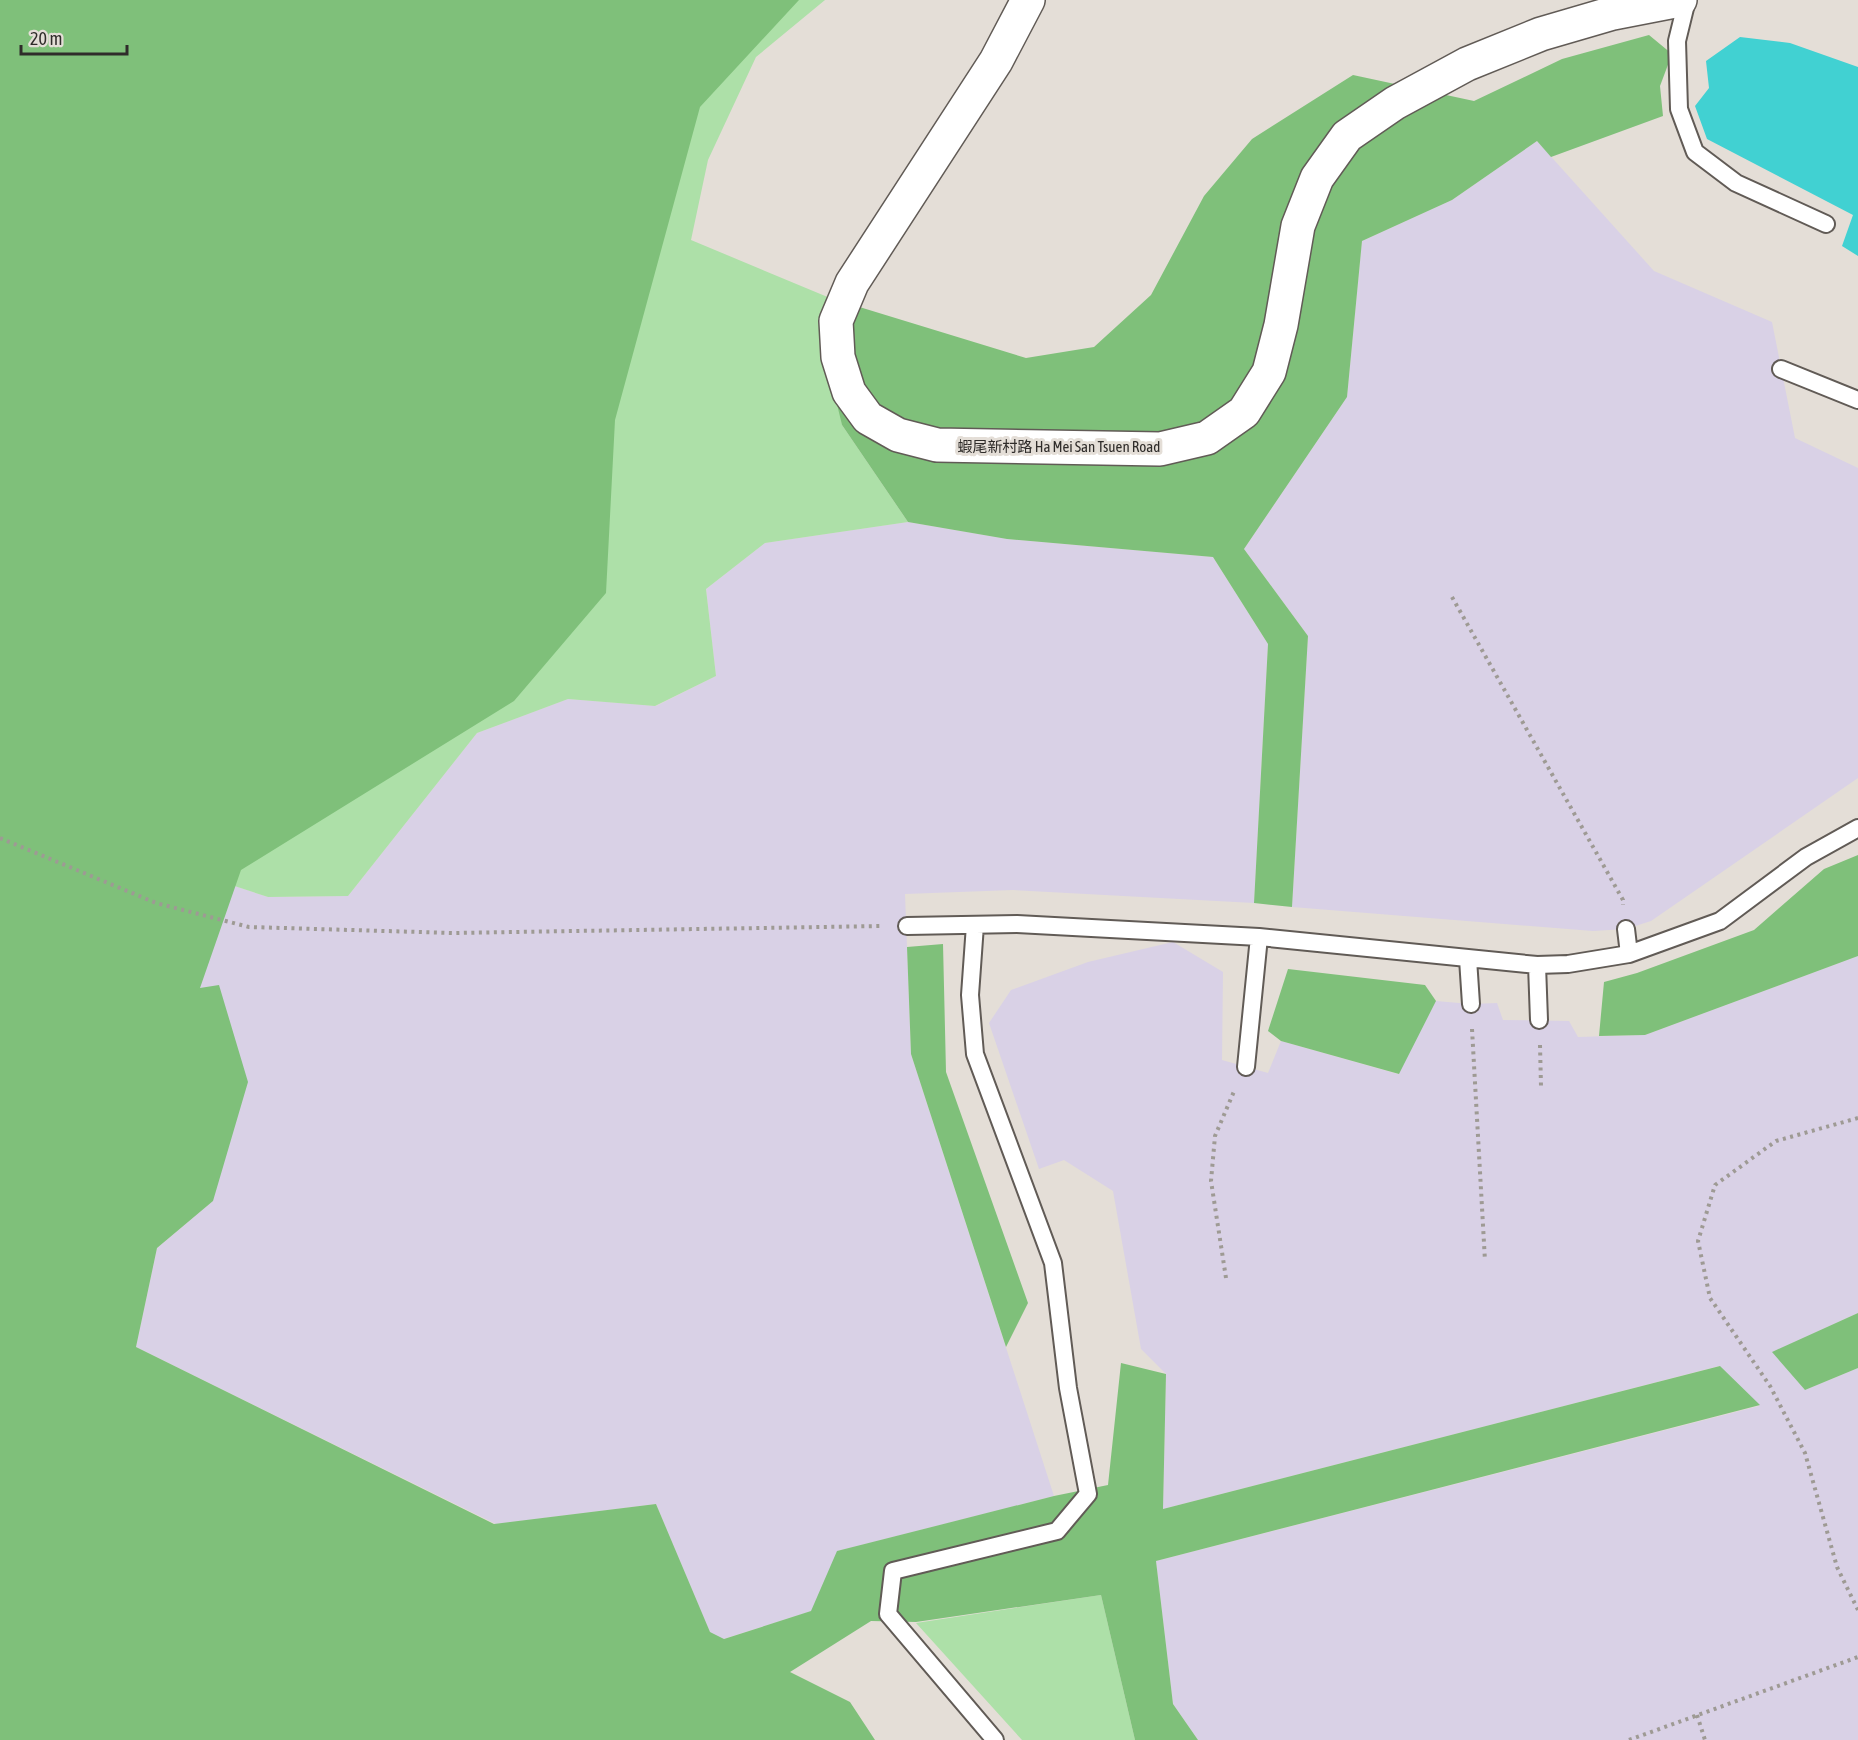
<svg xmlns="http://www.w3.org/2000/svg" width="1858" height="1740" viewBox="0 0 1858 1740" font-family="'Asap Condensed','Noto Sans TC',sans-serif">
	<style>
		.industrial { fill: #d9d1e6 }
		.green { fill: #ade0a8 }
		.forest { fill: #7fc07a }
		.water { fill: #41d1d2 }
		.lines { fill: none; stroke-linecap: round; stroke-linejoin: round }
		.lane-casing { stroke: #615b56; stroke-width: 20 }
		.street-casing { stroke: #615b56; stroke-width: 36 }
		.path { stroke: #9e9a94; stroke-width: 4; stroke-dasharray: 3 4.5; stroke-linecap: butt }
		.lane { stroke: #fff; stroke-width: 16 }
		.street { stroke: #fff; stroke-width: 33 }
		.labels { text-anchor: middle; stroke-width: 6; stroke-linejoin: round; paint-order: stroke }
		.street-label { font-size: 15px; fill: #2f2c2a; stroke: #e4ded7 }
	</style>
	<rect width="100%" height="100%" fill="#e4ded7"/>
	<!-- industrial -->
	<path class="industrial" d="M 1537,141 L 1654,271 L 1772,322 L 1795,438 L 1858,468 L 1858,778 L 1651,921 L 1626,929 L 1593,931 L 1292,907 L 1308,636 L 1244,549 L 1347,397 L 1362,241 L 1452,200 Z
		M 908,522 L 1007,539 L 1213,557 L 1268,644 L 1254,903 L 1013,890 L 905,894 L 911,1054 L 1054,1496 L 838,1551 L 812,1611 L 714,1642 L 656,1504 L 496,1524 L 136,1347 L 157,1248 L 213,1201 L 177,993 L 0,800 L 210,878 L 268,897 L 348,896 L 477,733 L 568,699 L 656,706 L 716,676 L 706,589 L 765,543 Z
		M 1173,942 L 1223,972 L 1222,1060 L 1268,1073 L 1281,1041 L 1398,1074 L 1436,1001 L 1471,1004 L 1497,1003 L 1503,1020 L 1569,1021 L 1578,1037 L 1645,1035 L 1858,956 L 1858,1313 L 1773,1352 L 1805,1390 L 1858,1368 L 1858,1740 L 1198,1740 L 1173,1704 L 1156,1561 L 1759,1406 L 1719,1366 L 1163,1509 L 1166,1374 L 1141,1349 L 1113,1191 L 1064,1160 L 1039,1169 L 989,1023 L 1011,990 L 1088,962 Z"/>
	<!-- green -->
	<path class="green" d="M 628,0 L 825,0 L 756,57 L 708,160 L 691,240 L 830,298 L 842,425 L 908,522 L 765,543 L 706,589 L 716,676 L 655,706 L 568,699 L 477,733 L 348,896 L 268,897 L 210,878 Z
		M 1101,1595 L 1135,1740 L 1022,1740 L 916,1623 Z"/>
	<!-- forest -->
	<path class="forest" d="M 0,0 L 799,0 L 700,107 L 615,420 L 606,593 L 514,701 L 241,870 L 200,988 L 219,985 L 248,1082 L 213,1201 L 157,1248 L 136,1347 L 494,1524 L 656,1504 L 710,1632 L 724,1639 L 811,1611 L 837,1551 L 1054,1496 L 1108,1485 L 1121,1363 L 1166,1374 L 1163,1509 L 1720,1366 L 1760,1405 L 1156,1561 L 1173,1704 L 1198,1740 L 1135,1740 L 1101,1595 L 916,1622 L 871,1621 L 790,1672 L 850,1702 L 875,1740 L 0,1740 Z
		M 1649,35 L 1672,54 L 1660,86 L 1663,116 L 1551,157 L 1537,141 L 1452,200 L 1362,241 L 1347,397 L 1244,549 L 1308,636 L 1292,907 L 1254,903 L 1268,644 L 1213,557 L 1007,539 L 908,522 L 842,425 L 824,350 L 830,298 L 1026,358 L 1094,347 L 1151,295 L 1204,196 L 1252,139 L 1353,75 L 1474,101 L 1562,59 Z
		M 1858,855 L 1858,956 L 1645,1035 L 1599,1036 L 1604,982 L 1637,973 L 1754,930 L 1824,869 Z
		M 943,944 L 946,1072 L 1028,1303 L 1006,1347 L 911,1054 L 907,947 Z
		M 1288,969 L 1425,985 L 1436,1001 L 1399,1074 L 1281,1041 L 1268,1031 Z
		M 1858,1313 L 1858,1368 L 1805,1390 L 1772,1352 Z"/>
	<!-- water -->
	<path class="water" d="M 1740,37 L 1790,43 L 1858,67 L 1858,256 L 1842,246 L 1853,215 L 1707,139 L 1695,106 L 1709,88 L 1706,61 Z"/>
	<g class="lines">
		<defs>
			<path id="lane" d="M 1687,0 L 1677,41 L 1679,109 L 1695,152 L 1736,183 L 1826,224
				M 1781,369 L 1858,400
				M 975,925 L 970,995 L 975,1054 L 1053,1263 L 1068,1388 L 1088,1494 L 1057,1531 L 893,1571 L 888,1614 L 995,1740
				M 907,926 L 1017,924 L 1259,937 L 1537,965 L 1568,964 L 1629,954 L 1720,921 L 1806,857 L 1858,828
				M 1626,929 L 1629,954
				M 1468,959 L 1471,1004
				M 1537,965 L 1539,1020
				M 1246,1067 L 1259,937"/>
			<path id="street" d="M 1028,0 L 996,61 L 852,283 L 836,321 L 838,357 L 849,392 L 868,418 L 898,435 L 937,445 L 1160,449 L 1207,438 L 1244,412 L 1269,372 L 1281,325 L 1298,226 L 1317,178 L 1347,136 L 1395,103 L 1467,64 L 1541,34 L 1613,13 L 1680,0"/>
		</defs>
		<!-- lane casing -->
		<use href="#lane" class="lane-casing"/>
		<!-- street casing -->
		<use href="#street" class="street-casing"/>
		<!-- path -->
		<path class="path" d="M 1452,597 L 1623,900 L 1623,905
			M 0,838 L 156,903 L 249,927 L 453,933 L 883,926
			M 1472,1029 L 1485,1261
			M 1540,1045 L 1541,1086
			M 1858,1118 L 1776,1141 L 1715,1185 L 1698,1241 L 1710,1298 L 1770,1386 L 1805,1453 L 1837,1567 L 1858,1610
			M 1226,1278 L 1211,1181 L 1215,1136 L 1235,1089
			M 1697,1715 L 1705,1740
			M 1629,1740 L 1858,1657"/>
		<!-- lane -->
		<use href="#lane" class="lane"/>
		<!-- street -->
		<use href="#street" class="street"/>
	</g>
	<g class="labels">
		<!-- street labels -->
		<g class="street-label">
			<text x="1059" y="452">蝦尾新村路 Ha Mei San Tsuen Road</text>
		</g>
	</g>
	<!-- scale -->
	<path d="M21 45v9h106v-9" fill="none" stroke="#2f2c2a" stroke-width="3"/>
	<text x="30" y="45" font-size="18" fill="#2f2c2a" stroke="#e4ded7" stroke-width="4.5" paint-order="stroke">20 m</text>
</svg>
